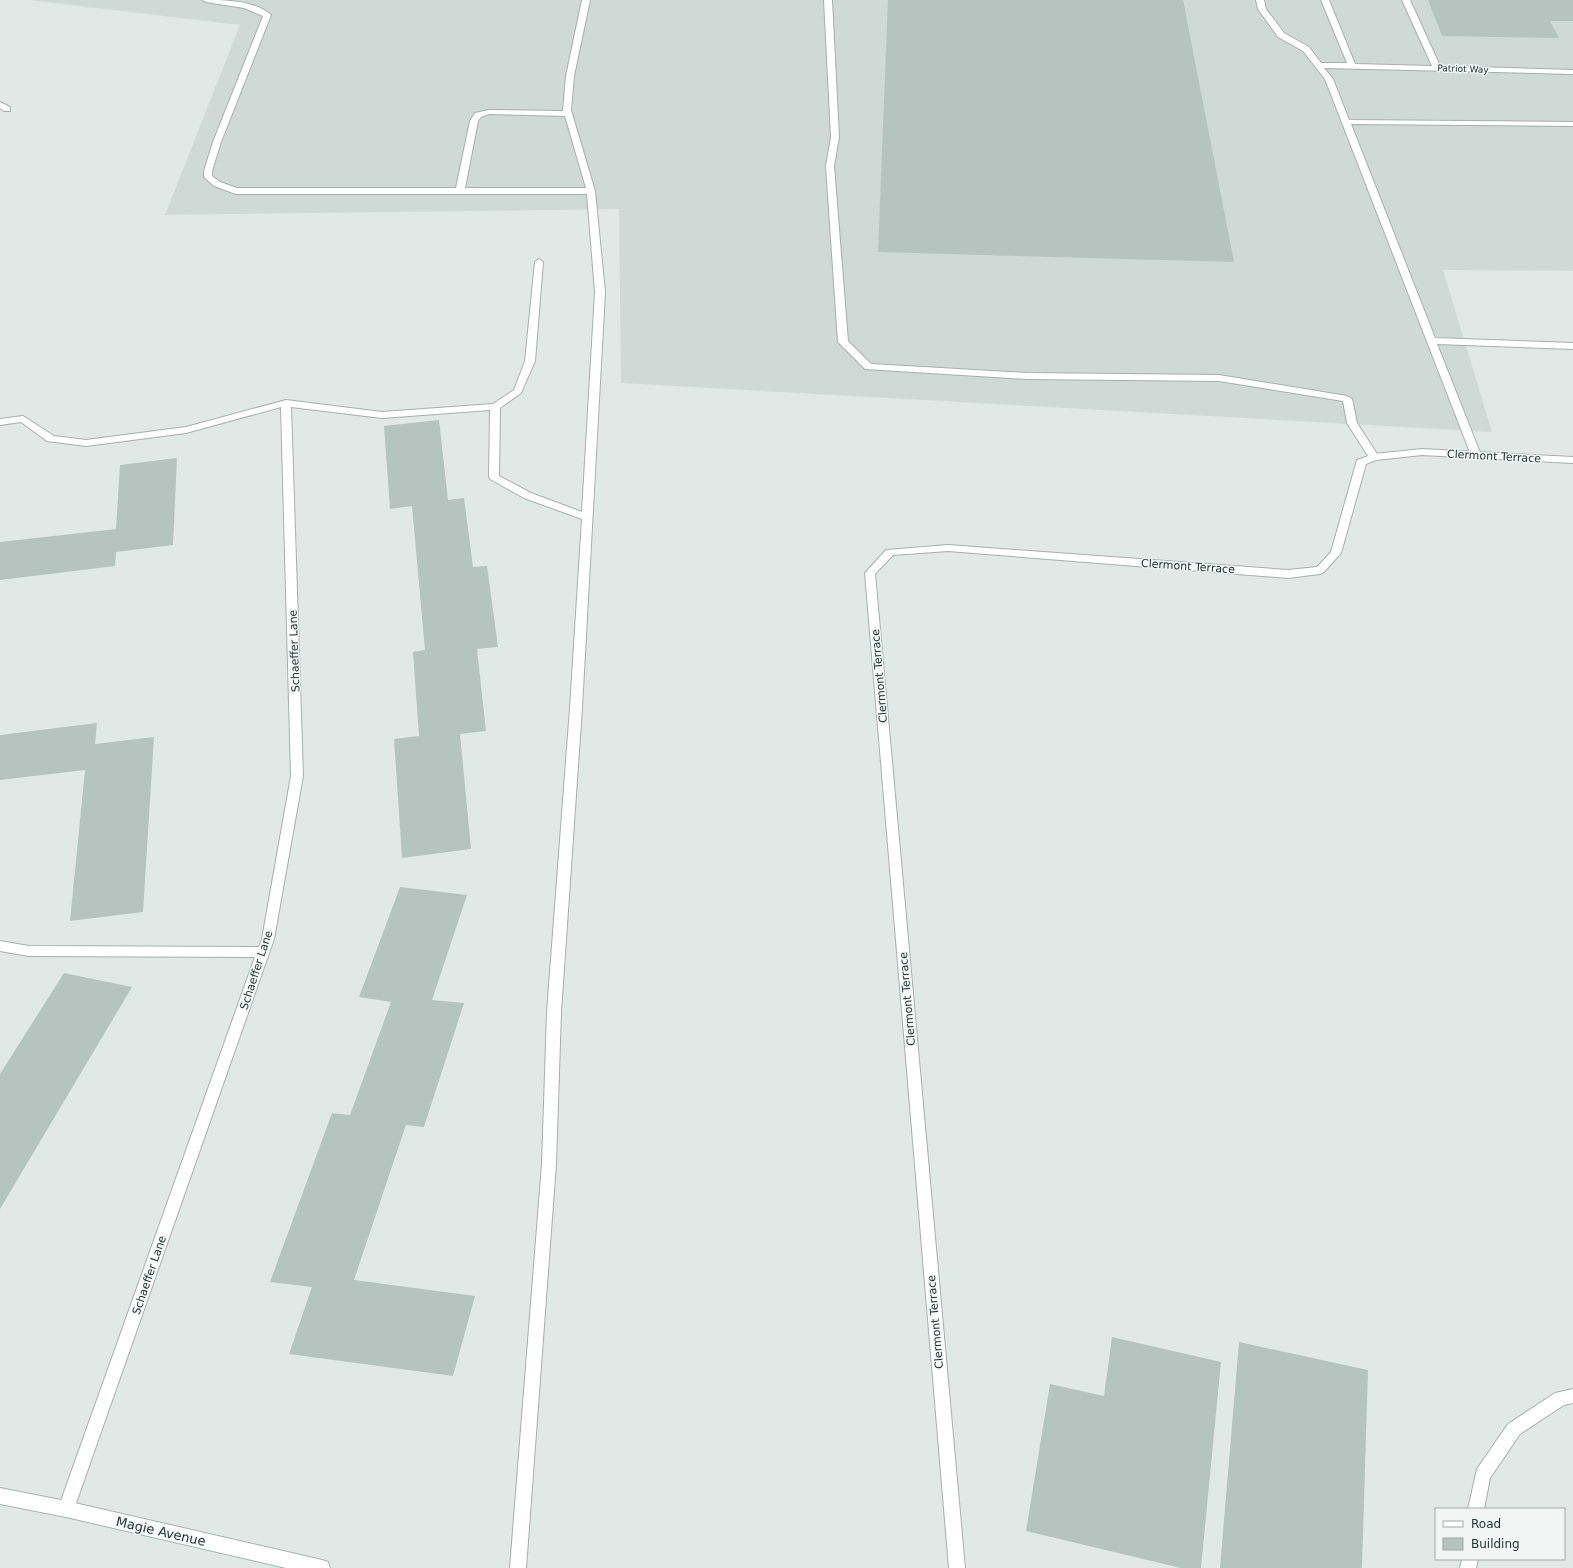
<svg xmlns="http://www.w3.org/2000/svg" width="1573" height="1568" viewBox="0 0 1573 1568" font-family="'DejaVu Sans',sans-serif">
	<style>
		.built { fill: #cfd9d5 }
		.building { fill: #b6c4c0 }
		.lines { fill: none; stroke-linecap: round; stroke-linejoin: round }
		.lane-casing { stroke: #a4b0ad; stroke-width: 2 }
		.street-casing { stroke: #a4b0ad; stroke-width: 2 }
		.secondary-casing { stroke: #a1b4af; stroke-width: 2 }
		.lane { fill: #fff; fill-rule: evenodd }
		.street { fill: #fff; fill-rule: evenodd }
		.secondary { fill: #fff; fill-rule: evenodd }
		.labels { text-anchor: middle; stroke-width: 3; stroke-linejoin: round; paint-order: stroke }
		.far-street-label { font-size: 9px; fill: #233834; stroke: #f1f6f4 }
		.street-label { font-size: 11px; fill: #233834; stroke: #f1f6f4 }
		.near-street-label { font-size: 13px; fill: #233834; stroke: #f1f6f4 }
	</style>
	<rect width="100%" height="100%" fill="#e1e9e6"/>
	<!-- built -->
	<path class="built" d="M 29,0 L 1573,0 L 1573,271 L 1443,270 L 1492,432 L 621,383 L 619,209 L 165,215 L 240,25 Z"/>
	<!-- building -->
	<path class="building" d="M 888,0 L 1183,0 L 1234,262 L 878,252 Z
		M 1428,0 L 1573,0 L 1573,21 L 1550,21 L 1559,38 L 1442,36 Z
		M 439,420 L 448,500 L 464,498 L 473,567 L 487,566 L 498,647 L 477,649 L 486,731 L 460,734 L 471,849 L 402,858 L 394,739 L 419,736 L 413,652 L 425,650 L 412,506 L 390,509 L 384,426 Z
		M 177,458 L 173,545 L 116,552 L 115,566 L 0,580 L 0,542 L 116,529 L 120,465 Z
		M 97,723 L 95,744 L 154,737 L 143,912 L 70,921 L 85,770 L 0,780 L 0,735 Z
		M 400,887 L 467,895 L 432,1000 L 464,1003 L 424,1127 L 406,1125 L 354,1280 L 475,1296 L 453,1376 L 289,1354 L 312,1287 L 270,1282 L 332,1113 L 350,1115 L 391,1002 L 359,997 Z
		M 64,973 L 132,987 L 0,1209 L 0,1074 Z
		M 1112,1337 L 1221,1362 L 1201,1568 L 1181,1568 L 1026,1531 L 1050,1384 L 1104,1396 Z
		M 1239,1342 L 1368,1370 L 1362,1568 L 1220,1568 Z"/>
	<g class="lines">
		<defs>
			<path id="lane" d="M 202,0 C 223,0 255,0 271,15 L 221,142 L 212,171 L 212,176 L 220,182 L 237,188 L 456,188 L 470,121 L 475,113 L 489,110 L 563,111 L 566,76 L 582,0 L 590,0 L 574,76 L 571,110 L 595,191 L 605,292 L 582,708 L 561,1012 L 556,1164 L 526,1568 L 510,1568 L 542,1164 L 547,1012 L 570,708 L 582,519 L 524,498 L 490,479 L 489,477 L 490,410 L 382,418 L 291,407 L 303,776 L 274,939 L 74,1509 L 72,1515 L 66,1517 L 60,1515 L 58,1509 L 255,957 L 29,956 L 0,951 L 0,941 L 29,946 L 259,947 L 262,939 L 291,776 L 281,407 L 186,433 L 86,446 L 47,441 L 21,422 L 0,425 L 0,419 L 23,416 L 54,436 L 86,440 L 186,427 L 286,400 L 382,412 L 493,404 L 514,390 L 525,361 L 535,262 L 539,259 L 543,262 L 535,361 L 521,393 L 500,408 L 499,476 L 531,493 L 582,512 L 595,292 L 587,194 L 236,194 L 214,186 L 204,177 L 204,171 L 213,142 L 263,16 L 244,8 L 206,2 ZM 489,114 L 565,116 L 586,188 L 465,188 L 478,121 L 481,117 Z
				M 824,0 L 832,0 L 839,137 L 834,166 L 848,341 L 871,364 L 1027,373 L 1219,375 L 1347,396 L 1352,399 L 1357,423 L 1379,457 L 1378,459 L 1370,459 L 1347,423 L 1343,401 L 1219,381 L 1027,379 L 865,369 L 838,342 L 826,166 L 831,137 Z
				M 1256,0 L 1264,0 L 1266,9 L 1284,33 L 1309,47 L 1321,63 L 1347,63 L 1321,0 L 1329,0 L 1355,64 L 1432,66 L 1402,0 L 1410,0 L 1440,66 L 1573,70 L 1573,74 L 1324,68 L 1333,79 L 1349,120 L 1573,122 L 1573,126 L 1351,124 L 1435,338 L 1573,343 L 1573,349 L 1437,344 L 1481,455 L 1480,457 L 1476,458 L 1471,455 L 1325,79 L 1303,51 L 1278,37 L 1258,9 Z"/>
			<path id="street" d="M 0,102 L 10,107 L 10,111 L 4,111 L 0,108 Z
				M 1422,449 L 1573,457 L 1573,463 L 1422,455 L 1376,460 L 1366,464 L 1341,553 L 1324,572 L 1320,574 L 1288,578 L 948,551 L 893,555 L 875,574 L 965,1568 L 949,1568 L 865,573 L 886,550 L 948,545 L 1288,570 L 1317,567 L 1331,552 L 1357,460 L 1374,454 Z
				M 1573,1389 L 1573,1403 L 1564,1405 L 1520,1434 L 1490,1478 L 1484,1509 L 1468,1509 L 1477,1469 L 1508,1424 L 1555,1393 Z
				M 1462,1559 L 1478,1559 L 1476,1568 L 1460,1568 Z"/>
			<path id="secondary" d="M 0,1488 L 66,1501 L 322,1560 L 328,1562 L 330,1568 L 286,1568 L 66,1517 L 0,1504 Z"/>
		</defs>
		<!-- lane casing -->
		<use href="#lane" class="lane-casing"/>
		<!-- street casing -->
		<use href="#street" class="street-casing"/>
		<!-- secondary casing -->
		<use href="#secondary" class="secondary-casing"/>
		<!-- lane -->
		<use href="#lane" class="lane"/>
		<!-- street -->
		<use href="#street" class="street"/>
		<!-- secondary -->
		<use href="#secondary" class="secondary"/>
	</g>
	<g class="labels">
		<!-- far-street labels -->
		<g class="far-street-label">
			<text transform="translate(1463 69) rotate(2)" y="3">Patriot Way</text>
		</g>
		<!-- street labels -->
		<g class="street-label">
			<text transform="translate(1494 456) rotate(3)" y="4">Clermont Terrace</text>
			<text transform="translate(1188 566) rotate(4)" y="4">Clermont Terrace</text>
			<text transform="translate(294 651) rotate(-92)" y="4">Schaeffer Lane</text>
			<text transform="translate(879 676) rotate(-95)" y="4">Clermont Terrace</text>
			<text transform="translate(256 970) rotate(-72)" y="4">Schaeffer Lane</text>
			<text transform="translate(907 999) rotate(-95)" y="4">Clermont Terrace</text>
			<text transform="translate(149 1275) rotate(-71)" y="4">Schaeffer Lane</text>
			<text transform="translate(935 1322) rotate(-95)" y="4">Clermont Terrace</text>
		</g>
		<!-- near-street labels -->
		<g class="near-street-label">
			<text transform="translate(161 1531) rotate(13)" y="5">Magie Avenue</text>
		</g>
	</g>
	<!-- legend -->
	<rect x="1435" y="1508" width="130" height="52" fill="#f1f6f4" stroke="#9faaa7"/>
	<rect x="1443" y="1521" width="20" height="6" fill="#ffffff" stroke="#9faaa7"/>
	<text x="1471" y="1528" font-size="12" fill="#233834">Road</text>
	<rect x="1443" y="1538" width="20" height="12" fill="#b6c4c0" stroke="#9faaa7"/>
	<text x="1471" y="1548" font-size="12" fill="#233834">Building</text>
</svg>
